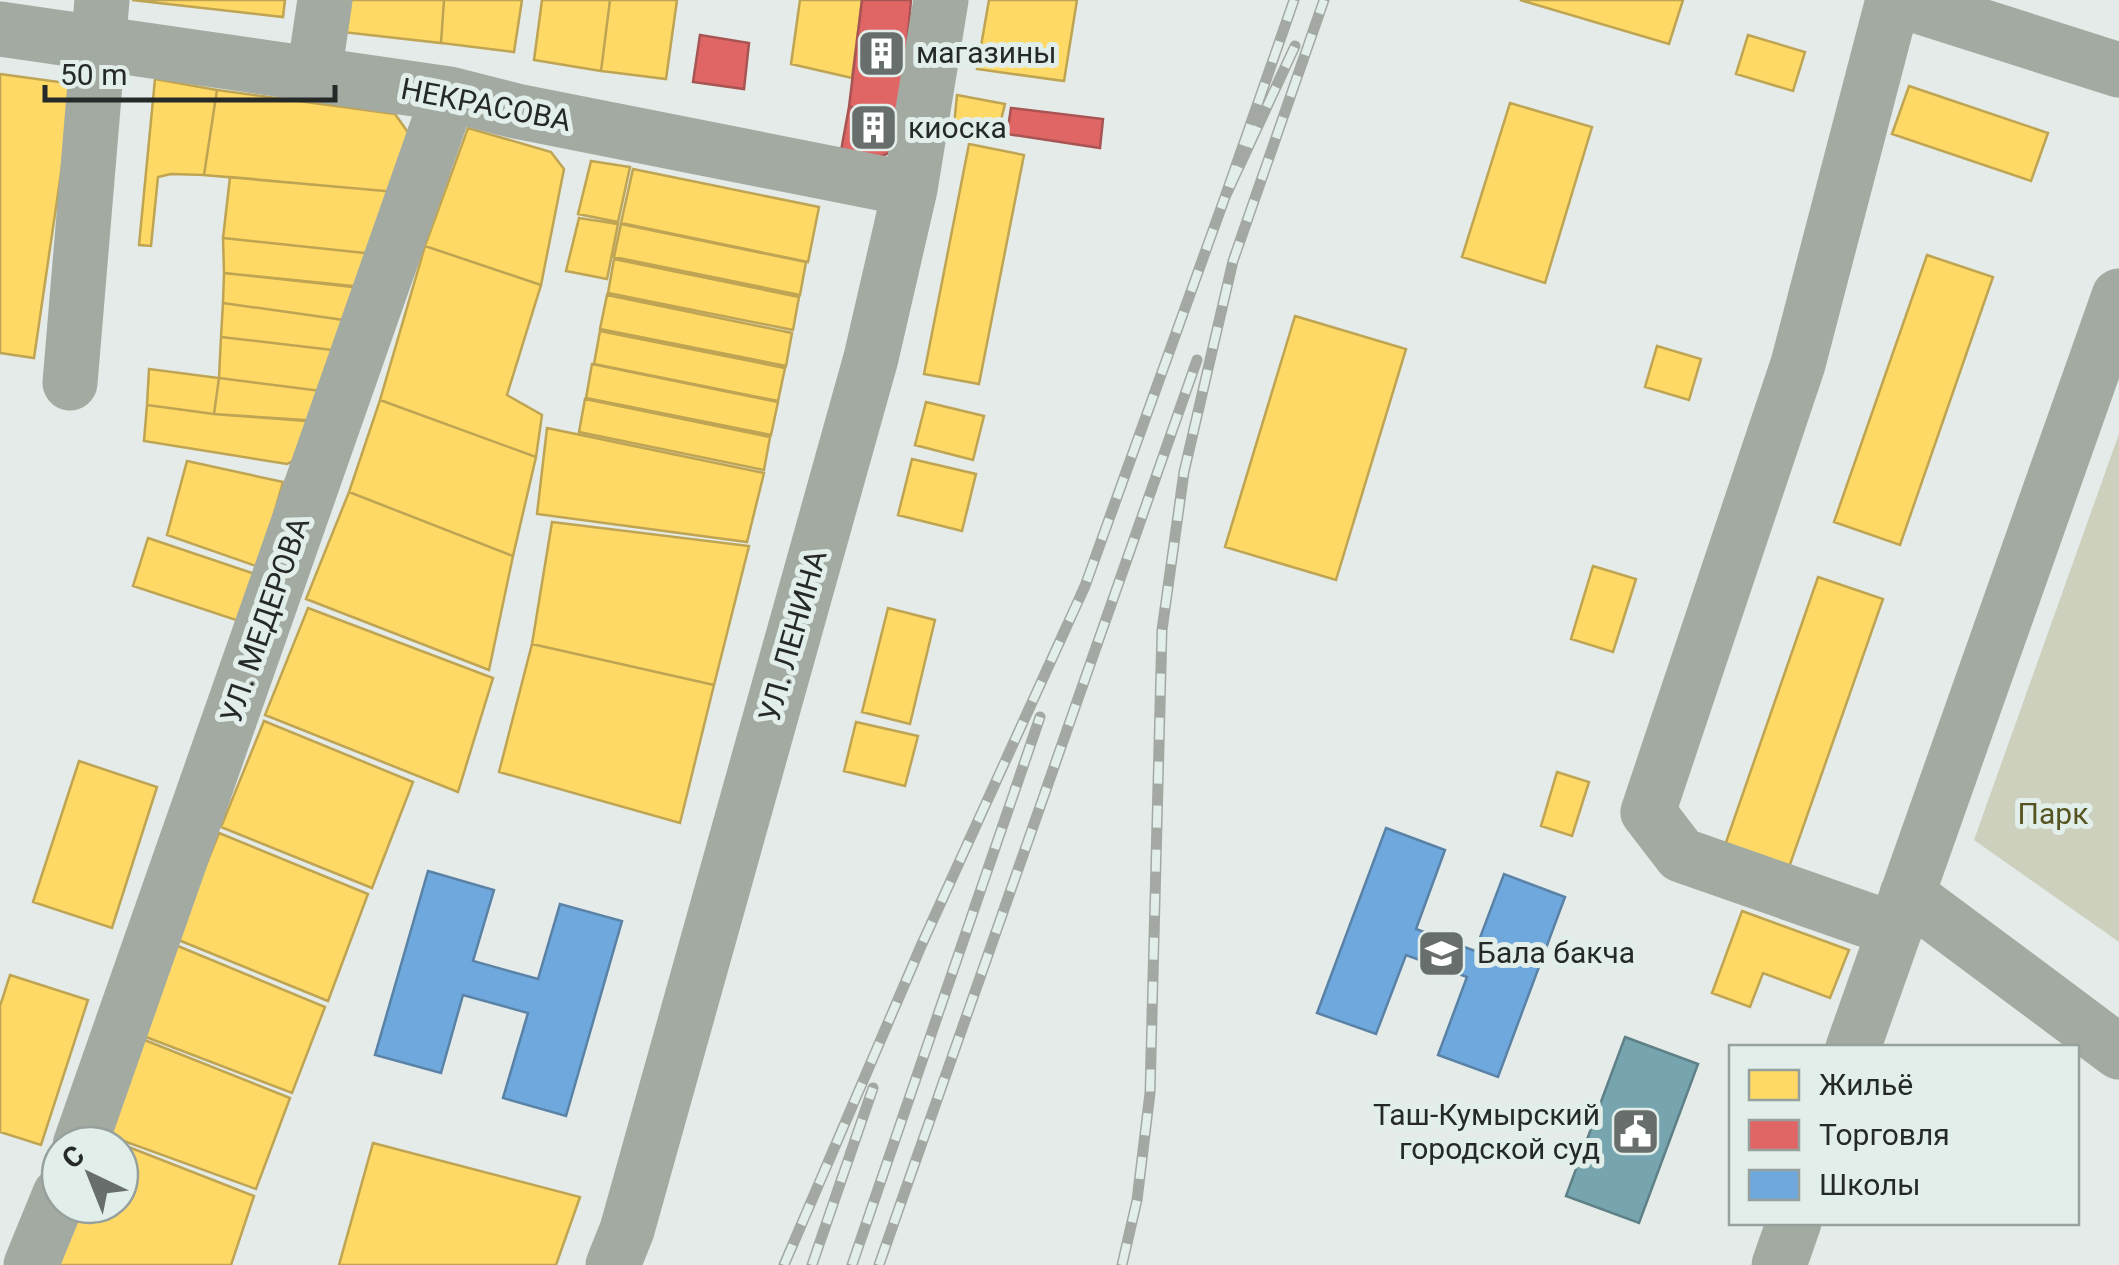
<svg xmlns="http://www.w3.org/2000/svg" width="2119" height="1265" viewBox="0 0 2119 1265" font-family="Roboto,sans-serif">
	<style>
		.green { fill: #ccd0bd }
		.homes { fill: #ffd966; stroke: #bea453; stroke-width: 2.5 }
		.shops { fill: #e06666; stroke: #a85453; stroke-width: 2.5 }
		.schools { fill: #6fa8dc; stroke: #5982a6; stroke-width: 2.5 }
		.public { fill: #76a5af; stroke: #5e8086; stroke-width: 2.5 }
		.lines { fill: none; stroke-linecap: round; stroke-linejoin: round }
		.minor { stroke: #a3aaa2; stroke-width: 55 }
		.rail-casing { stroke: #a3a8a2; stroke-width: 11 }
		.rail { stroke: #e1eee9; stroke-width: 8; stroke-dasharray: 22; stroke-linecap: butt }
		.labels { text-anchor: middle; stroke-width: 10; stroke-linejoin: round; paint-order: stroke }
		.poi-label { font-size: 30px; fill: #252a28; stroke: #e1eee9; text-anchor: start }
		.street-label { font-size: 30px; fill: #252a28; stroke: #e1eee9 }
		.park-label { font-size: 30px; fill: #565420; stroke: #e1eee9 }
	</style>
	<rect width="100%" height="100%" fill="#e4ebe8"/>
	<!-- green -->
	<path class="green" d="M 2119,434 L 2119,942 L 1974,840 Z"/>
	<!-- homes -->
	<path class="homes" d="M 132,0 L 285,0 L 283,17 Z
		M 345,0 L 444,0 L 441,43 L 342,32 Z
		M 444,0 L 522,0 L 514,52 L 441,43 Z
		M 542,0 L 610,0 L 601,71 L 534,60 Z
		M 610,0 L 677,0 L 666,79 L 601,71 Z
		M 800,0 L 862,0 L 852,78 L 791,64 Z
		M 989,0 L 1077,0 L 1064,81 L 977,69 Z
		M 1520,0 L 1683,0 L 1669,44 Z
		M 1748,35 L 1805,52 L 1793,91 L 1736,74 Z
		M 0,74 L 74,84 L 34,358 L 0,353 Z
		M 155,79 L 217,90 L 204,175 L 171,174 L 158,177 L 151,246 L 139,245 Z
		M 1909,86 L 2048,133 L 2031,181 L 1892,134 Z
		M 217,90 L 395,114 L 412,138 L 396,192 L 204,175 Z
		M 957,95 L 1005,104 L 998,132 L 954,126 Z
		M 1510,103 L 1592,127 L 1545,283 L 1462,257 Z
		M 468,128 L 551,152 L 564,169 L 541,285 L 425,246 Z
		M 969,144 L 1024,155 L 979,384 L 924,374 Z
		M 591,161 L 630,167 L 618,222 L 578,214 Z
		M 633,169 L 819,207 L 808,262 L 621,223 Z
		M 230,177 L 396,192 L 374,254 L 223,238 Z
		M 579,218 L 618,224 L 607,279 L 566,271 Z
		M 621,224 L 806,262 L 800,295 L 614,257 Z
		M 223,238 L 374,254 L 363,287 L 224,273 Z
		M 425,246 L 541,285 L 507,395 L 542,415 L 536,457 L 380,400 Z
		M 1927,255 L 1993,277 L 1900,545 L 1834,522 Z
		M 614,259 L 799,297 L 793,330 L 608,293 Z
		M 224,273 L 362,288 L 351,321 L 223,303 Z
		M 607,295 L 792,333 L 786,366 L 600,329 Z
		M 223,303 L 351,321 L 341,351 L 221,337 Z
		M 1295,316 L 1406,349 L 1336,580 L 1225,547 Z
		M 600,331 L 785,368 L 778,401 L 594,364 Z
		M 221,337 L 341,351 L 329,392 L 219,378 Z
		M 1657,346 L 1701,359 L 1689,400 L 1645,387 Z
		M 592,364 L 778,402 L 771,435 L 586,398 Z
		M 149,369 L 219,378 L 214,414 L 147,405 Z
		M 219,378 L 329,392 L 318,422 L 214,414 Z
		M 585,399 L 770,437 L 764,470 L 579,432 Z
		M 380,400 L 536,457 L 513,556 L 349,492 Z
		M 926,402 L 984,416 L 973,460 L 915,445 Z
		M 147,405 L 214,414 L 319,421 L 304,456 L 287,464 L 144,441 Z
		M 547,428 L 764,473 L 747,542 L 537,514 Z
		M 912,459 L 976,474 L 962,531 L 898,515 Z
		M 187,461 L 283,482 L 259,567 L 167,535 Z
		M 349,492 L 513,556 L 489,670 L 306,599 Z
		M 552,522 L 749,546 L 714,685 L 532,644 Z
		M 148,538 L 255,574 L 242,622 L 133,586 Z
		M 1593,566 L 1636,579 L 1613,652 L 1571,639 Z
		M 1818,577 L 1883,599 L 1787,873 L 1723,851 Z
		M 308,608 L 493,678 L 458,792 L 265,715 Z
		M 888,608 L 935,620 L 910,724 L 862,712 Z
		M 532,644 L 714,685 L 680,823 L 499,772 Z
		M 264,721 L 413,782 L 372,888 L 221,827 Z
		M 856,722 L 918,736 L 905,786 L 844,771 Z
		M 79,761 L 157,787 L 112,928 L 33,902 Z
		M 1557,772 L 1589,782 L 1572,836 L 1541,826 Z
		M 219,833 L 368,894 L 328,1001 L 176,939 Z
		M 1742,911 L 1849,950 L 1830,998 L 1763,973 L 1750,1007 L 1712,993 Z
		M 173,944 L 325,1007 L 292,1093 L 138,1034 Z
		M 10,975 L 88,1000 L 41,1145 L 0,1132 L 0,1006 Z
		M 137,1037 L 290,1098 L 256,1189 L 99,1132 Z
		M 103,1137 L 254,1196 L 231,1265 L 55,1265 L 78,1205 L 120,1205 L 120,1145 L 100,1145 Z
		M 373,1143 L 580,1197 L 556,1265 L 339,1265 Z"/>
	<!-- shops -->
	<path class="shops" d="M 862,0 L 911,0 L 901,114 L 849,107 Z
		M 700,35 L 749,43 L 744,89 L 693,82 Z
		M 849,107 L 901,114 L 889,153 L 877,158 L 841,151 Z
		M 1011,108 L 1103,119 L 1100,148 L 1007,134 Z"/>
	<!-- schools -->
	<path class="schools" d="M 1386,828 L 1445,850 L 1416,929 L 1475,951 L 1504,874 L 1565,897 L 1498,1077 L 1438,1055 L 1467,977 L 1406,955 L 1376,1034 L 1317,1013 Z
		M 428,871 L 494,890 L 473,961 L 538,979 L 560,904 L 622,921 L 566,1116 L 503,1098 L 528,1013 L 463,995 L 441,1073 L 375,1055 Z"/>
	<!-- public -->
	<path class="public" d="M 1625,1037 L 1698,1064 L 1639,1223 L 1566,1196 Z"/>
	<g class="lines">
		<!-- minor -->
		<path class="minor" d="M 1893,0 L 1798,364 L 1648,812 L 1681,855 L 1895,930
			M 1899,0 L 2119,70
			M 0,29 L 449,94 L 516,111 L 910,189
			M 314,74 L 325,0
			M 70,383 L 102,0
			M 1907,894 L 2119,1052
			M 1853,1048 L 2119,296
			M 80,1145 L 449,94
			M 31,1265 L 60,1194
			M 613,1265 L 627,1230 L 871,358 L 910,189 L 941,0
			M 1779,1265 L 1794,1222"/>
		<defs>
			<path id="rail" d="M 1294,0 L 1225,197 L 1295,46
				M 784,1265 L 921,946 L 1085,586 L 1225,197
				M 812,1265 L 873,1088
				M 852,1265 L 1040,717
				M 879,1265 L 1197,360
				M 1122,1265 L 1137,1200 L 1150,1093 L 1162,630 L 1184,472 L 1233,261 L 1324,0"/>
		</defs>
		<!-- rail casing -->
		<use href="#rail" class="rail-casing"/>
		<!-- rail -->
		<use href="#rail" class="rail"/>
	</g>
	<!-- icons -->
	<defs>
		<symbol id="building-square" viewBox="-11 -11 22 22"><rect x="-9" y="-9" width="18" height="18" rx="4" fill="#686e6b" stroke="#e1eee9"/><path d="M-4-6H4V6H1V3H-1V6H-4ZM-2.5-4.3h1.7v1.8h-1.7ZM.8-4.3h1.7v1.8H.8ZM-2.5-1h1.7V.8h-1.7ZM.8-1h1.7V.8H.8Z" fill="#fff"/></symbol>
		<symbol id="school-square" viewBox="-11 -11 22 22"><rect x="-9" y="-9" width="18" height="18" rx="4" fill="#686e6b" stroke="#e1eee9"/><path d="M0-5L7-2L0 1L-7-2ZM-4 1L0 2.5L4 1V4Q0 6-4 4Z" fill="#fff"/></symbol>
		<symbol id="civic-square" viewBox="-11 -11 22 22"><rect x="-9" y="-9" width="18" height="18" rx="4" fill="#686e6b" stroke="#e1eee9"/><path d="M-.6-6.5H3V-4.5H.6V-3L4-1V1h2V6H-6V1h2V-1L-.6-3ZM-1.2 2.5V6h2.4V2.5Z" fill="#fff"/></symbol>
	</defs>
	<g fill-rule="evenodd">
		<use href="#building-square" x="854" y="26" width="55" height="55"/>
		<use href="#building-square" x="846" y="100" width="55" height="55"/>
		<use href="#school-square" x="1414" y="926" width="55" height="55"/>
		<use href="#civic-square" x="1608" y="1104" width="55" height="55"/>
	</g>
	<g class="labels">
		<!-- poi labels -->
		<g class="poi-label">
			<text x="916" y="63">магазины</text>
			<text x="908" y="138">киоска</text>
			<text x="1477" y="963">Бала бакча</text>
			<text x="1600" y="1125" text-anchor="end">Таш-Кумырский<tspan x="1600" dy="34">городской суд</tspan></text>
		</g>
		<!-- street labels -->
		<g class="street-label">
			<text transform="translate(486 105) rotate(11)" y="10">НЕКРАСОВА</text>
			<text transform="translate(265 620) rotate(-71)" y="10">УЛ. МЕДЕРОВА</text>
			<text transform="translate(793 636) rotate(-74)" y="10">УЛ. ЛЕНИНА</text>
		</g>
		<!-- park labels -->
		<g class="park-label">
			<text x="2053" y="824">Парк</text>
		</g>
	</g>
	<!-- legend -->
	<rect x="1729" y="1045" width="350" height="180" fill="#e1eee9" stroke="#96a09c" stroke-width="2.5"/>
	<rect x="1749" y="1070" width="50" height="30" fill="#ffd966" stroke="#96a09c" stroke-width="2.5"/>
	<text x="1819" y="1095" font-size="30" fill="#252a28">Жильё</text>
	<rect x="1749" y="1120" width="50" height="30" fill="#e06666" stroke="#96a09c" stroke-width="2.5"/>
	<text x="1819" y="1145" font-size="30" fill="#252a28">Торговля</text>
	<rect x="1749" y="1170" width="50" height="30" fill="#6fa8dc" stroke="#96a09c" stroke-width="2.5"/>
	<text x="1819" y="1195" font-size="30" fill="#252a28">Школы</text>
	<!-- north arrow -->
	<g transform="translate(90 1175) rotate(317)"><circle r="48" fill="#e1eee9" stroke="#96a09c" stroke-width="2.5"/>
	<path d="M0-8L18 38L0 25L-18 38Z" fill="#686e6b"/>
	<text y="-15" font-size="28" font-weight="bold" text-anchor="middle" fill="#252a28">С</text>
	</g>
	<!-- scale -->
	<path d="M45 85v15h290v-15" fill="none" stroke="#252a28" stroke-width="5"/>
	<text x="60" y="85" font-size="30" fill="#252a28" stroke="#e1eee9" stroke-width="8" paint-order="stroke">50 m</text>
</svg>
